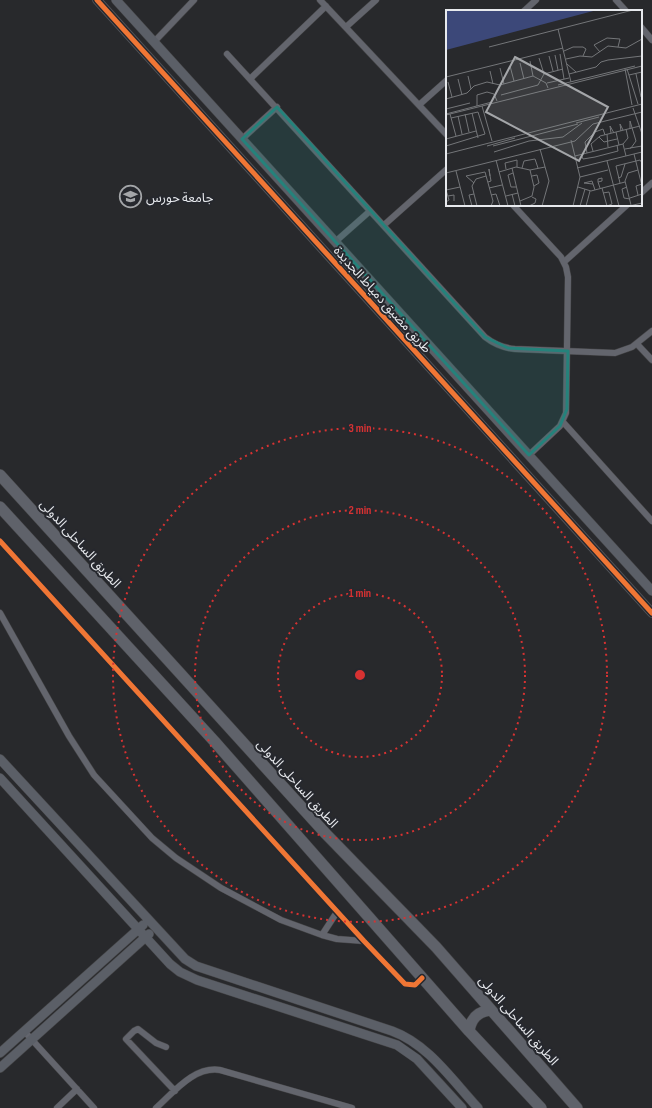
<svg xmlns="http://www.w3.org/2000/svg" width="652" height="1108" viewBox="0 0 652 1108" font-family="'Sofia Sans Condensed','Noto Sans Arabic',sans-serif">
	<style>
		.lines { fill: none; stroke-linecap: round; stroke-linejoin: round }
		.street-casing { stroke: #444446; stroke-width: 7 }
		.secondary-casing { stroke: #444446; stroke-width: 10 }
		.highway-casing { stroke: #444446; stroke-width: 12 }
		.street { stroke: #63656d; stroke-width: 6 }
		.secondary { stroke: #5b5f67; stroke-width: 9 }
		.highway { stroke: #5f626a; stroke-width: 11 }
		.cycleway-casing { stroke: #26282e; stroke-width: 8 }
		.cycleway { stroke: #f07635; stroke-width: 5 }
		.marked { fill: #25827b; fill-opacity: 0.2; stroke: #25827b; stroke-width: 3; stroke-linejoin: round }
		.ring { fill: none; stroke: #d73232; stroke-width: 2; stroke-dasharray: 2 4 }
		.labels { text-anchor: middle; stroke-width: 4; stroke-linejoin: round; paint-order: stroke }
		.poi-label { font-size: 13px; fill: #e7e9ed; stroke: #26282e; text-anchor: start }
		.street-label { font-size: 13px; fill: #e7e9ed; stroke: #26282e }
		.inset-road { fill: none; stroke: #747679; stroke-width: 1 }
		.view { fill: #a4a6a9; fill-opacity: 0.15; stroke: #a4a6a9; stroke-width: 2 }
		.inset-edge { fill: none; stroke: #e7e9ed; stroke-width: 2 }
		.centre { fill: #d73232; stroke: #26282e; stroke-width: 2 }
		.ring-label { font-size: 12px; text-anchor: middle; font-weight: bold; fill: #d73232; stroke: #26282e; stroke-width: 4; stroke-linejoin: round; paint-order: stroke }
	</style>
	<rect width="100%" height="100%" fill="#28292c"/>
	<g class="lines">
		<defs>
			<path id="street" d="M 320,0 L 447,135
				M 616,0 L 626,11
				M 524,11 L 536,0
				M 346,27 L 376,0
				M 641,27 L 652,40
				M 154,42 L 194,0
				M 227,54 L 485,337 C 494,344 503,348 515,349 L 615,353 L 632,347 L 652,331
				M 250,79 L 326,6
				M 419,105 L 447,80
				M 242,139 L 277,107
				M 641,193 L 652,183
				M 513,205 L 561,257 L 566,267 L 568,277 L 566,413 L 560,426 L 529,455
				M 384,225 L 447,169
				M 335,242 L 370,211
				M 564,262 L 627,205
				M 637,344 L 652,360
				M 563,422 L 652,521
				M 0,541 L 364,941 L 405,984 L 415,985 L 422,978
				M 0,613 L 69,736 L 94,775 L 152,838 L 176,858 L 221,888 L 281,920 L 322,935 L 337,939 L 364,941
				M 322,935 L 337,912
				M 24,1031 L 94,1108
				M 166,1047 L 156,1043 L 138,1029 L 134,1031 L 126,1039 L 175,1091
				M 57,1108 L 77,1089
				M 156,1108 C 174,1092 194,1066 220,1070 L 352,1108"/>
			<path id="secondary" d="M 97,0 L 652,613
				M 116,0 L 652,591
				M 0,759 L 185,959 L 196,966 L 392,1031 C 428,1044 452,1080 478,1108
				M 0,778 L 170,964 L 180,972 L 197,980 L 397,1045 L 417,1059 L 462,1108
				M 0,1053 L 143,925
				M 0,1068 L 149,934"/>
			<path id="highway" d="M 0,475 L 326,834 L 436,947 L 577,1108
				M 0,507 L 215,742 L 469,1031 L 541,1108
				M 469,1031 C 471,1019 477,1012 490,1010"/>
		</defs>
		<!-- street casing -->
		<use href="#street" class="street-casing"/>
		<!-- secondary casing -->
		<use href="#secondary" class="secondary-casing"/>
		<!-- highway casing -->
		<use href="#highway" class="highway-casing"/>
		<!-- street -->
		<use href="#street" class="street"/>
		<!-- secondary -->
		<use href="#secondary" class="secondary"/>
		<!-- highway -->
		<use href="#highway" class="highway"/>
		<defs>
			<path id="cycleway" d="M 97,0 L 652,613
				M 0,541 L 364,941 L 405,984 L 415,985 L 422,978"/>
		</defs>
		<!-- cycleway casing -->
		<use href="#cycleway" class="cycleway-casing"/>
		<!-- cycleway -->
		<use href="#cycleway" class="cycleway"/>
	</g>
	<!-- marked area -->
	<path class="marked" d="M 277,107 L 485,337 L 508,348 L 568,351 L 567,409 L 560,426 L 529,455 L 242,139 Z"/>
	<!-- distance rings -->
	<g class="ring">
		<circle cx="360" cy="675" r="82"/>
		<circle cx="360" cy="675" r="165"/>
		<circle cx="360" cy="675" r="247"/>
	</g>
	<!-- icons -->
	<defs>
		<symbol id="university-ring" viewBox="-11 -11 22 22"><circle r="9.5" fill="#26282e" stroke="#a4a6a9" stroke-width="1.5"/><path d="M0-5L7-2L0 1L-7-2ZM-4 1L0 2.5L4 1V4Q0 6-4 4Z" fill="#a4a6a9"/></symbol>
	</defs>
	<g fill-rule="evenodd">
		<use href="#university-ring" x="118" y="184" width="25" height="25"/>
	</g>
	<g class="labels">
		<!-- poi labels -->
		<g class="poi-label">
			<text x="146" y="202">جامعة حورس</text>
		</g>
		<!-- street labels -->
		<g class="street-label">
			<text transform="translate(383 299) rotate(48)" y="5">طريق مضيق دمياط الجديدة</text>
			<text transform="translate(81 543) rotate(48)" y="5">الطريق الساحلى الدولى</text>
			<text transform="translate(298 783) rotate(48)" y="5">الطريق الساحلى الدولى</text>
			<text transform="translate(519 1020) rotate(49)" y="5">الطريق الساحلى الدولى</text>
		</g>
	</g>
	<!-- overview -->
	<g transform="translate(446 10)">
		<rect width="196" height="196" fill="#28292c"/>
		<path d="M 0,0 L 151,0 L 0,40 Z" fill="#3c4879"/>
		<path class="inset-road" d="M 112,19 L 125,72M 43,37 L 187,0M 118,41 L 127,37 L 137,37 L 140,39 L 137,46M 154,42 L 148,35 L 161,28 L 174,29 L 172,37M 114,44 L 118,69M 109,45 L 112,60M 103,46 L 107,61M 120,49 L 134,46 L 146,47 L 162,36 L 180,38 L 196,29M 84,51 L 87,66M 74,53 L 78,69M 121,54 L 130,62M 64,56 L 68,71M 54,58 L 58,74M 179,59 L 186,95M 181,59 L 192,94M 44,61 L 47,74M 98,64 L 117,59M 123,64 L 150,57 L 155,52 L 162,50 L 196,46M 190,64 L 195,87M 183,65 L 196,62M 22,66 L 25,79M 0,67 L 117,38M 12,69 L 16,85M 2,72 L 6,87M 101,73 L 123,68M 112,75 L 189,56M 55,85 L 92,75 L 98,64 L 93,48M 0,89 L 21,83 L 28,76 L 41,72 L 54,75 L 87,66 L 100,73 L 102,78M 31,96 L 31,85 L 41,82 L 48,84 L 51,91M 36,96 L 46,131M 187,98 L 196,124M 0,99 L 24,93M 26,103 L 32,128M 0,104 L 46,92M 4,104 L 10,126M 19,104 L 23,122M 0,105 L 196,56M 12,106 L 16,124M 130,113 L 153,107M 175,121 L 174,114 L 177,120M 170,122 L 173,135M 165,123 L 164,116 L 168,123M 161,124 L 162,137M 153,127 L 158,132 L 171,129M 0,129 L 30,121M 125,130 L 134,167 L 127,196M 177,134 L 180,146M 0,136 L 39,124 L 32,102 L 5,108M 41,136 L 69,128M 47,136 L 132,114M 184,138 L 196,136M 94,139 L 103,171 L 96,196M 179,139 L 185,138 L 190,131 L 184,111 L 184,119M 147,141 L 145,134 L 154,126 L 194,116M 48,142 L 83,131 L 117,127 L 136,113M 141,143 L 139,132 L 149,122 L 157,119 L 159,125M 0,144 L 196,94M 135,144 L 137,149 L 149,147 L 172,141 L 171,135M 188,144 L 196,176M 129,146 L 177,134 L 182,128 L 180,119M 50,150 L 62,196M 161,151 L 173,196M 66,158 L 75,196M 76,158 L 78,151 L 89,149 L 92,158M 131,158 L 196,142M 60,159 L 59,153 L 71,150 L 71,157M 10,161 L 19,196M 53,162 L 70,157 L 84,160 L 99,157M 0,163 L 129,131 L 147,114 L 196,102M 67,163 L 62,165 L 65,177 L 70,177M 86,166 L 91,165 L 93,173 L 88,176M 134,167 L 162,160M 172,168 L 175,167 L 179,154M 42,172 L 45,171 L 43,160 L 43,159 L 44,166M 152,172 L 156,171 L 156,168 L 152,169 L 152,172 L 154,178M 28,173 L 20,166 L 39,162 L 47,191 L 45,196M 174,173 L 170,156 L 194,150 L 196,153M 147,174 L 138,173 L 146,171 L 149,180M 132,177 L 145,181 L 179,172M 181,177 L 176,179 L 178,188 L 184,189M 43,178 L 56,175M 156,178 L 161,196M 0,180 L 14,177M 157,183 L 163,182 L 166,194 L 161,196M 66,184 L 69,196M 45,185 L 50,184 L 54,196M 192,185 L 190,176 L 196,174M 2,186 L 8,185 L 8,191M 60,186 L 72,183M 184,188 L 196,184M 74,191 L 86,186 L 88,177 L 84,160M 0,192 L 3,190 L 0,180M 185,195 L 179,171 L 182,163 L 192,160M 26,196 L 23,185 L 28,184M 31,196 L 26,176 L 30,169 L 40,166M 83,196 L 89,193 L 90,189 L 86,187M 134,196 L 139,179M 140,196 L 144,181M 183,196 L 196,193"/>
		<path class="view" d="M 69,47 L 162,97 L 133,151 L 40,102 Z"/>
		<rect width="196" height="196" class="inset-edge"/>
	</g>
	<circle cx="360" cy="675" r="6" class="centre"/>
	<g class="ring-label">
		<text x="360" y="432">3 min</text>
		<text x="360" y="514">2 min</text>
		<text x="360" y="597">1 min</text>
	</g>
</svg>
